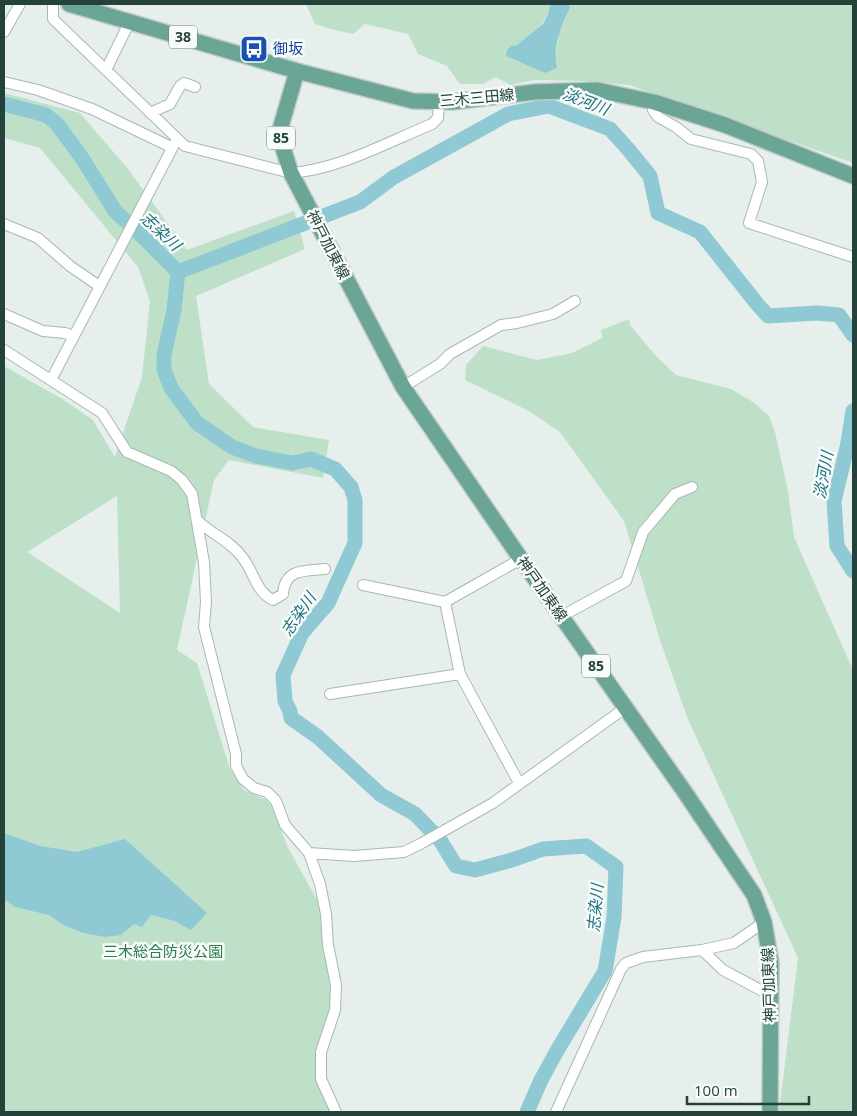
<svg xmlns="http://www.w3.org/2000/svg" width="857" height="1116" viewBox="0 0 857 1116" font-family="'Open Sans','Noto Sans JP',sans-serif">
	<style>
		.green { fill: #bfe0c8; fill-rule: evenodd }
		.water { fill: #8ec9d4 }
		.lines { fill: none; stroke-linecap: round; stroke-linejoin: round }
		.river { stroke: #8ec9d4; stroke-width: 15 }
		.street-casing { stroke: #a8b8b2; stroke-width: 12 }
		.primary-casing { stroke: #c2cac8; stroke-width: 18 }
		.street { stroke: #fff; stroke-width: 10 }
		.primary { stroke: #6aa596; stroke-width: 15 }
		.labels { text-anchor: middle; stroke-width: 5; stroke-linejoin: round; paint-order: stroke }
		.shield { fill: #f7fbf9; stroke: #637a73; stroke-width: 1 }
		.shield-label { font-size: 14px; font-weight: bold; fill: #24423a }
		.transit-label { font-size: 15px; fill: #164399; stroke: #f7fbf9; text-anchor: start }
		.street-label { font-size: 15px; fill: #24423a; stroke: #f7fbf9 }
		.park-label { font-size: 15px; fill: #2d7a4b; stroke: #f7fbf9 }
		.water-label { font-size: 16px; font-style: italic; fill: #1c6f80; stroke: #f7fbf9 }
	</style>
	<rect width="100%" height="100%" fill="#e6efeb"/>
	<!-- green -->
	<path class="green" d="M 306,4 L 550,4 C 546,26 534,32 517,45 L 555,58 L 559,34 L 570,8 L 569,4 L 853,4 L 853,163 L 629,85 L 586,81 L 534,80 L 510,85 L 496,77 L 483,84 L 460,84 L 447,66 L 418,54 L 408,34 L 365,24 L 353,34 L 330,29 L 315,24 Z
		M 4,93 L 80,113 L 128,169 L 187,250 L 294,211 L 305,249 L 196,296 L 209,384 L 253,427 L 329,440 L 323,478 L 229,460 L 214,480 L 177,650 L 197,663 L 230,769 L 244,790 L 265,799 L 272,806 L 287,846 L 316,898 L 323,915 L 329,966 L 331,1008 L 316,1061 L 339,1112 L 4,1112 L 4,366 L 64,400 L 93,420 L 115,457 L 142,377 L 150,301 L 138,267 L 40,148 L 4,138 ZM 117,496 L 120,613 L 27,552 Z
		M 629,319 L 630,325 L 655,355 L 676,375 L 731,389 L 753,402 L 769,416 L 775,432 L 788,491 L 794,537 L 853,670 L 853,1112 L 779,1112 L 798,958 L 687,717 L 660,640 L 624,521 L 560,432 L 529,411 L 465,380 L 466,365 L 483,346 L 537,360 L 572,353 L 602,338 L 601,330 Z"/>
	<!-- water -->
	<path class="water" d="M 550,4 L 569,4 L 570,8 C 561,27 552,47 557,68 L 545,73 L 506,56 L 507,50 L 511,46 L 517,45 L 543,24 L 548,14 Z
		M 4,833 L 40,846 L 77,852 L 125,839 L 207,913 L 191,930 L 175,921 L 151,915 L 142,927 L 134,924 L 121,935 L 105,937 L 84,933 L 65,926 L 49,915 L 15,907 L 4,899 Z"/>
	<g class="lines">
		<!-- river -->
		<path class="river" d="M 4,104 L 46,115 L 57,124 L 82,158 L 115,211 L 139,233 L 178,272
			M 178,272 L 174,310 L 164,355 L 164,370 L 171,388 L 197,423 L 232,447 L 256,456 L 292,463 L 311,459 L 335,469 L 351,487 L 355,500 L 355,543 L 328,603 L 302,633 L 283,675 L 285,701 L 290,711 L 291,718 L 318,737 L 381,795 L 415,814 L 440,840 L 456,866 L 475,870 L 512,860 L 543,849 L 586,846 L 616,867 L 614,917 L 605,971 L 558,1049 L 541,1080 L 527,1112
			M 178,272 L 360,202 L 394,177 L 508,114 L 549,106 L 610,129 L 628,149 L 650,176 L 658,213 L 700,232 L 758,305 L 768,316 L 817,313 L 839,315 L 853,335
			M 853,411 L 848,443 L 834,501 L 837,546 L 853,571"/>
		<defs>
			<path id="street" d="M 53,4 L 53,19 L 185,146 L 291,173 C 340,169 388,142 432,124 L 438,118 L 439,103
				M 4,32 L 20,4
				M 106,70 L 130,21
				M 4,82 L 38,90 L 92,109 L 171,147
				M 654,102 L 653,110 L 658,117 L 676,127 L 691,139 L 751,154 L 758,161 L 762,182 L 749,223 L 853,257
				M 150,113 L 170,104 L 180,86 L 184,83 L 195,87
				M 4,224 L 38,238 L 70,266 L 99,286
				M 4,314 L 43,331 L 65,333 L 73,336
				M 4,350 L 102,413 L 127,452 L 171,471 L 182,480 L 192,494 L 204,562 L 206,602 L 204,627 L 236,754 L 236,766 L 243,779 L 254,788 L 267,792 L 276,801 L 285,825 L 309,853 L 354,856 L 404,852 L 422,843 L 493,803 L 625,708
				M 51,380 L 177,139
				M 403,387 L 440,364 L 450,354 L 501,325 L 517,323 L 553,314 L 575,301
				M 197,520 C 211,534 231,541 242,557 C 254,571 255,591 273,600 L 283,594 C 285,568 305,571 325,569
				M 363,585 L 445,602
				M 562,616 L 626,581 L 643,532 L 675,494 L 692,487
				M 330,694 L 460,674
				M 519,783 L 460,674 L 445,602 L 521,559
				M 309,853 L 320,884 L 326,914 L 328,945 L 336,985 L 335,1010 L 321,1052 L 321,1079 L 336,1112
				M 702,950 L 723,970 L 770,995
				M 556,1112 L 621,969 L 626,963 L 643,957 L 702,950 L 734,943 L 764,922"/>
			<path id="primary" d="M 69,4 L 297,71 L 413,101 L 452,102 L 535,92 L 597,90 L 654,102 L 725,125 L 853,176
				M 297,71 L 281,126 L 282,145 L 291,173 L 403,387 L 521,559 L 684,791 L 754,895 L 764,922 L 771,963 L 770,1112"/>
		</defs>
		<!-- street casing -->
		<use href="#street" class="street-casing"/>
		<!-- primary casing -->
		<use href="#primary" class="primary-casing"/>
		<!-- street -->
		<use href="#street" class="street"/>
		<!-- primary -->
		<use href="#primary" class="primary"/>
	</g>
	<!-- icons -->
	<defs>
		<symbol id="bus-square" viewBox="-11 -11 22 22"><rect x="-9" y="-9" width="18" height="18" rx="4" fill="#1a4fb4" stroke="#f7fbf9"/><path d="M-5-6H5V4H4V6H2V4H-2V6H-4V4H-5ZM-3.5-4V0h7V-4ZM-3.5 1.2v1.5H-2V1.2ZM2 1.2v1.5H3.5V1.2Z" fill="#fff"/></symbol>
	</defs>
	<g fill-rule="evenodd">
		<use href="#bus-square" x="238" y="33" width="32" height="32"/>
	</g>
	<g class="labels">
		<!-- shield labels -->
		<g class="shield">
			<rect x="169" y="25.5" width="28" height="23" rx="4"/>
			<rect x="267" y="126.5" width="28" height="23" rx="4"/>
			<rect x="582" y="654.5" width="28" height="23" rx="4"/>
		</g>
		<g class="shield-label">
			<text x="183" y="42">38</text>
			<text x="281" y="143">85</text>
			<text x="596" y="671">85</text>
		</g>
		<!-- transit labels -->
		<g class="transit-label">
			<text x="273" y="54">御坂</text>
		</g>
		<!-- street labels -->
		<g class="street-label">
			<text transform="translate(477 98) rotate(-5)" y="5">三木三田線</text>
			<text transform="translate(328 245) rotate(63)" y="5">神戸加東線</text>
			<text transform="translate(542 589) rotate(55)" y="5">神戸加東線</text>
			<text transform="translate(769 985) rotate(-92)" y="5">神戸加東線</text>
		</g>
		<!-- park labels -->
		<g class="park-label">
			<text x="163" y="957">三木総合防災公園</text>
		</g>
		<!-- water labels -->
		<g class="water-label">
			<text transform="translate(586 101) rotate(21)" y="6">淡河川</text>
			<text transform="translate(161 231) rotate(43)" y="6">志染川</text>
			<text transform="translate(823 475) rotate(-80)" y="6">淡河川</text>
			<text transform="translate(298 614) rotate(-56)" y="6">志染川</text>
			<text transform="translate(595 908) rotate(-85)" y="6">志染川</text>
		</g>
	</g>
	<!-- border -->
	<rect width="857" height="1116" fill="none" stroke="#24423a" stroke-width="10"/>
	<!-- scale -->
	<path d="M687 1096v8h122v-8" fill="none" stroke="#24423a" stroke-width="2.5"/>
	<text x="694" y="1096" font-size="15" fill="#24423a" stroke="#f7fbf9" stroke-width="4" paint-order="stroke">100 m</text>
</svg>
